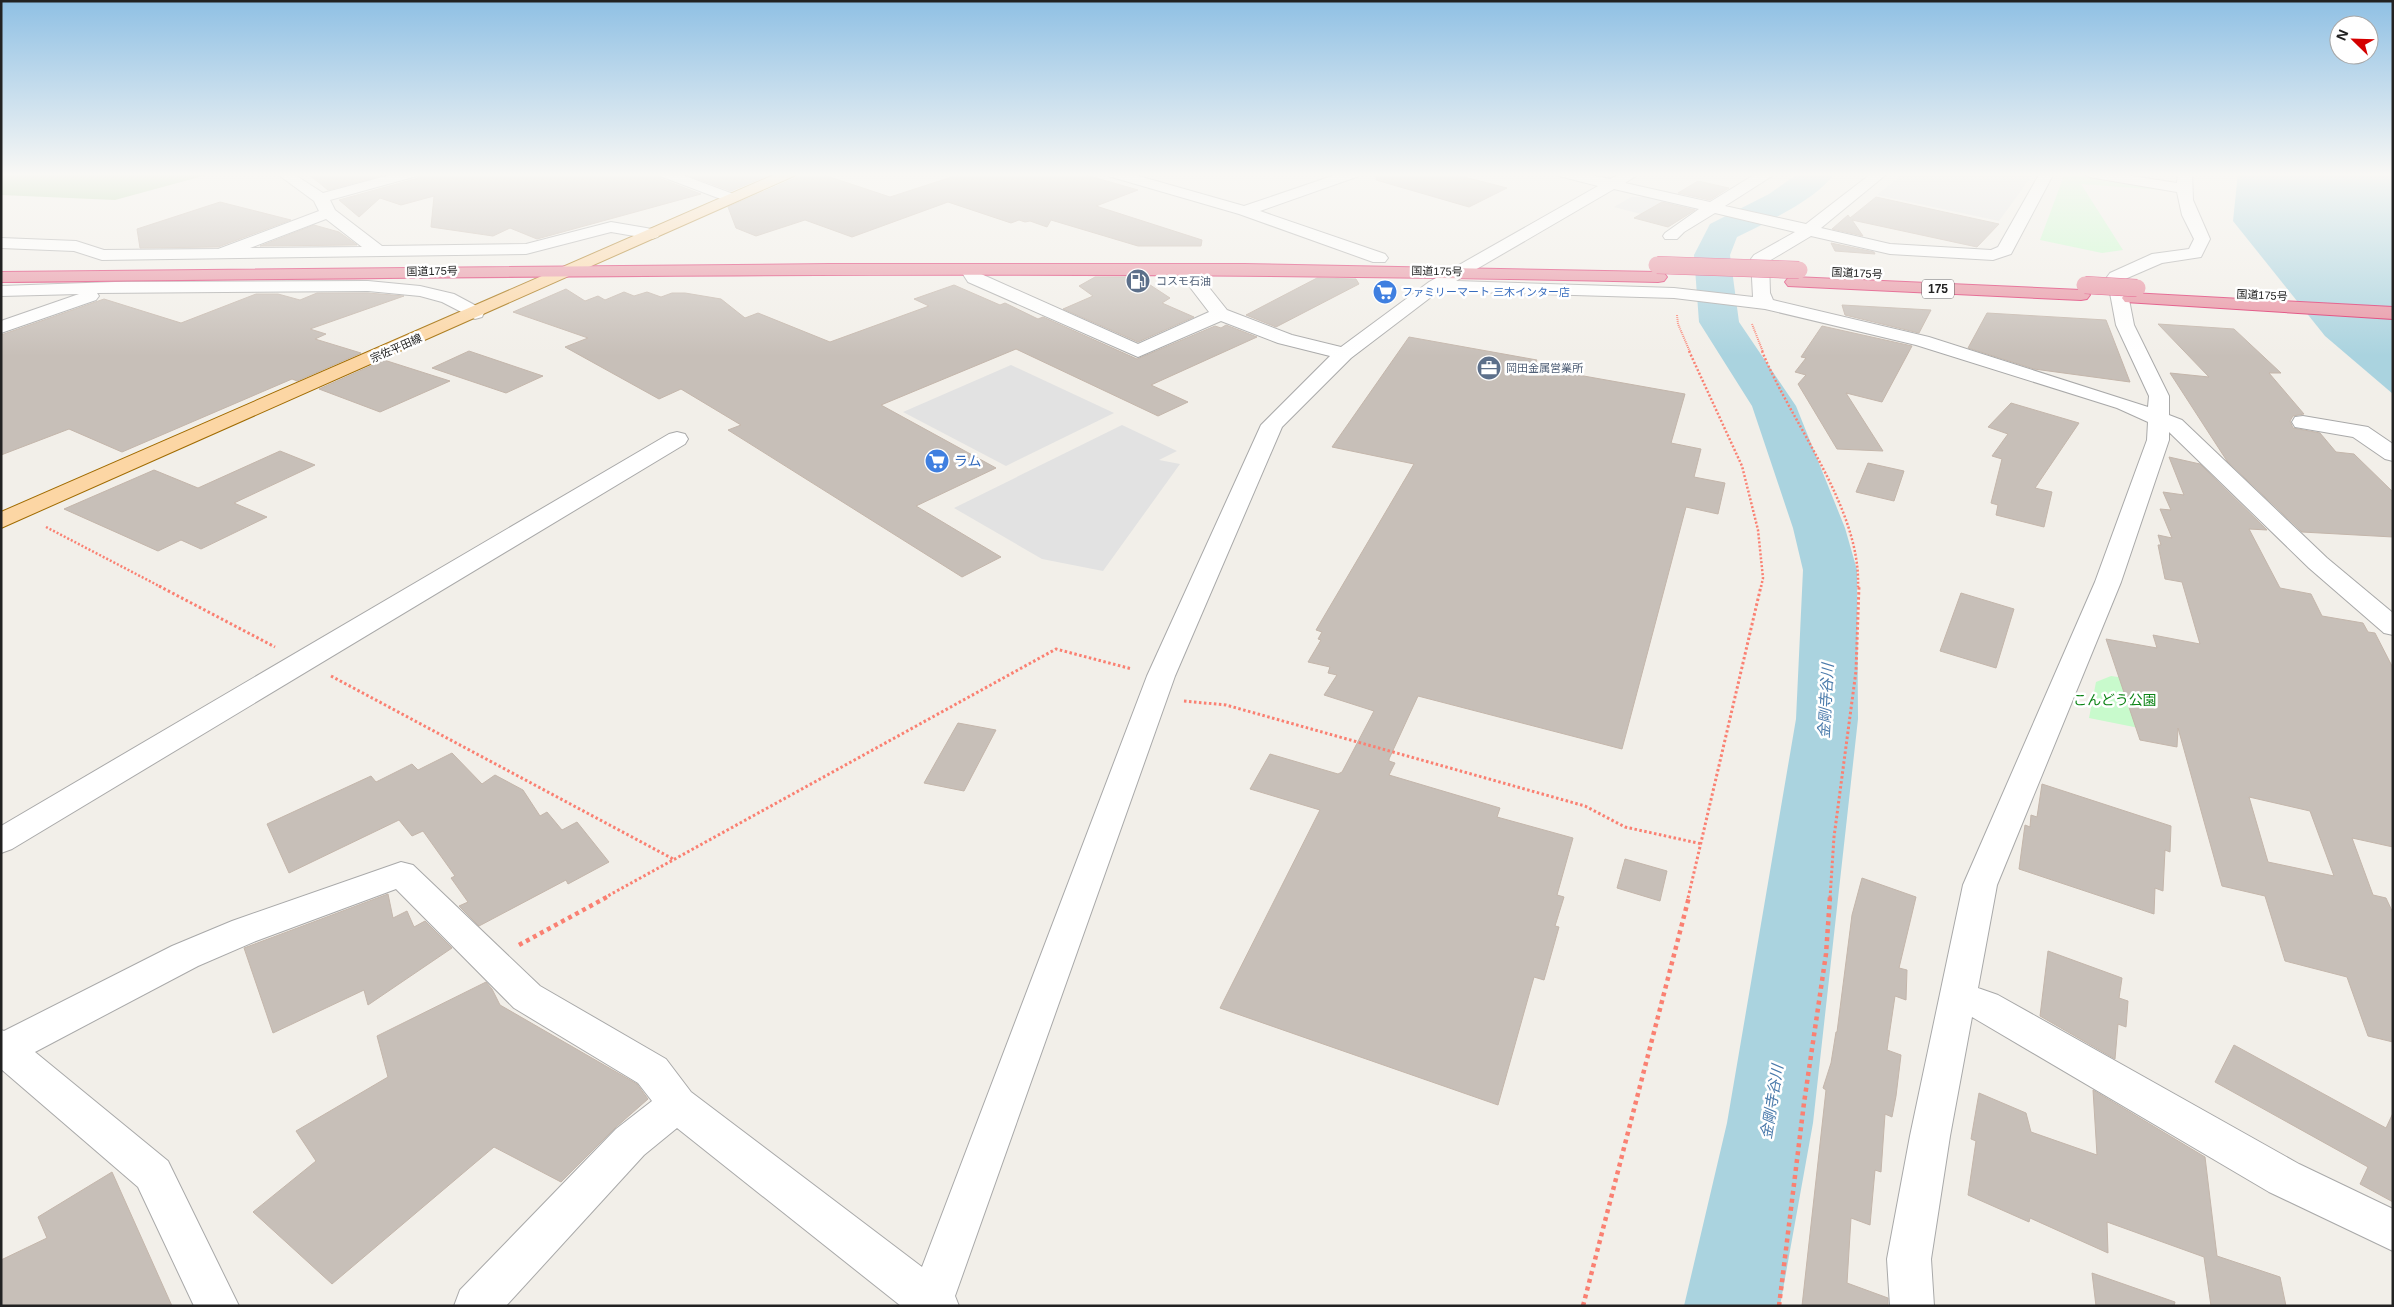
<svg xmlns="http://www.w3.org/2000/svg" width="2394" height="1307" viewBox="0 0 2394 1307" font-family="Helvetica,'Noto Sans JP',sans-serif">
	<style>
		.forest { fill: #add19e }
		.park { fill: #c8facc }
		.parking { fill: #e2e2e2 }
		.water { fill: #aad3df }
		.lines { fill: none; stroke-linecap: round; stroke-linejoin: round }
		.river { fill: #aad3df; fill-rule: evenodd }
		.building { fill: #c7bfb8; stroke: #c4b6ab; fill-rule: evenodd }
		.minor-casing { stroke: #a9a9a9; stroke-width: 2 }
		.major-casing { stroke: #a06b00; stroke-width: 2 }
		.highway-casing { stroke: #dc2a67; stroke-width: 2 }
		.path-far3 { stroke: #fa8072; stroke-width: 2; stroke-dasharray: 1 1; stroke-linecap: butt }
		.path-far2 { stroke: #fa8072; stroke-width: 2.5; stroke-dasharray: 2 2; stroke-linecap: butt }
		.path-far1 { stroke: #fa8072; stroke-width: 3; stroke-dasharray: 2.5 2.5; stroke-linecap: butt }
		.path { stroke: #fa8072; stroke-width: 4.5; stroke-dasharray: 4 4; stroke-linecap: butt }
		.minor { fill: #fff; fill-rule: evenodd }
		.major { fill: #fcd6a4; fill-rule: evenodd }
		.highway { fill: #e892a2; fill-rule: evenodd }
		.highway-bridge-casing { stroke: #dc2a67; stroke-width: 18; stroke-linecap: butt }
		.highway-bridge { stroke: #e892a2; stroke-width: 17 }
		.labels { text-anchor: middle; stroke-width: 5; stroke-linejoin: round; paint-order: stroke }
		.far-street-label { font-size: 11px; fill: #222; stroke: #fff }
		.far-service-label { font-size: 11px; fill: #4e5e75; stroke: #fff; text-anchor: start }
		.far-shop-label { font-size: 11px; fill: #366cbe; stroke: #fff; text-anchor: start }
		.shield { fill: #fff; stroke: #646464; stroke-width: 1 }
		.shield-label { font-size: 12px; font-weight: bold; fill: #222 }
		.shop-label { font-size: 14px; fill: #366cbe; stroke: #fff; text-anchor: start }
		.park-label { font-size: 14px; fill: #0c8416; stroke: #fff }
		.water-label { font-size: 15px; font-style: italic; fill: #4a7aab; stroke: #fff }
	</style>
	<rect width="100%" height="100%" fill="#f2efe9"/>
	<!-- forest -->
	<path class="forest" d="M 1,173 L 214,173 L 115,200 L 1,195 Z"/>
	<!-- park -->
	<path class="park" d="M 2065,173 L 2077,173 L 2163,187 L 2162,190 L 2081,184 L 2123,250 L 2102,253 L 2040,240 Z
		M 2111,676 L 2132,679 L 2144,729 L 2089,718 L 2096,682 Z"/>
	<!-- parking -->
	<path class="parking" d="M 1904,173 L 2034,173 L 1999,221 L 1877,195 Z
		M 1631,197 L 1650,197 L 1698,209 L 1675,223 L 1614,207 Z
		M 1011,365 L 1114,413 L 1006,466 L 903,412 Z
		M 1122,425 L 1177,451 L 1159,460 L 1180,464 L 1103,571 L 1042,559 L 954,508 Z"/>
	<!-- water -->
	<path class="water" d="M 2238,173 L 2393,173 L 2393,394 L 2325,336 L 2233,221 Z"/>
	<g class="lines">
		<!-- river -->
		<path class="river" d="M 1799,173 L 1835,173 C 1816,200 1767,222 1737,237 L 1730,255 L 1739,322 L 1796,406 L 1845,528 L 1857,570 L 1858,719 L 1813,1123 L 1780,1306 L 1684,1306 L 1727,1123 L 1796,719 L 1803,570 L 1793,528 L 1752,406 L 1699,322 L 1694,255 L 1710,224 L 1769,194 Z"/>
	</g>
	<!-- building -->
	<path class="building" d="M 307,173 L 392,173 L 328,190 Z
		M 421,173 L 656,173 L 659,178 L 701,194 L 537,239 L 510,228 L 493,236 L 431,227 L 434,196 L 401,205 L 380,198 L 359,217 L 339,200 L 418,178 Z
		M 681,173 L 774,173 L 731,191 Z
		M 798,173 L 818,173 L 890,197 L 964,173 L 1079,173 L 1138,190 L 1096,206 L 1202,240 L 1201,246 L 1138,246 L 1051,220 L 1047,227 L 1030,221 L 1025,222 L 1019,220 L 1011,223 L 948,202 L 852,237 L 805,220 L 756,236 L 736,228 L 728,207 L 795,178 Z
		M 1377,173 L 1449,173 L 1507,188 L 1469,207 L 1376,180 Z
		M 1698,181 L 1729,188 L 1710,200 L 1678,193 Z
		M 1876,197 L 1999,224 L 1977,247 L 1852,220 L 1863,236 L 1832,229 L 1848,215 L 1850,218 Z
		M 220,202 L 291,220 L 218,247 L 140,248 L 137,229 Z
		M 1662,202 L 1695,210 L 1668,227 L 1634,218 Z
		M 314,225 L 339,232 L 357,245 L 260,246 Z
		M 1831,243 L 1874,252 L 1875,254 L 1835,251 Z
		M 1095,277 L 1138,277 L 1170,298 L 1162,303 L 1194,317 L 1138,342 L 1063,309 L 1093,296 L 1079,286 Z
		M 1317,278 L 1356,279 L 1359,284 L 1276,327 L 1246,315 Z
		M 954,285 L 1000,305 L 1005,303 L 1038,319 L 1043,317 L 1137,359 L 1215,326 L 1221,328 L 1226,325 L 1257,337 L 1151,385 L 1188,402 L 1158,416 L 1016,349 L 881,405 L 996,468 L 916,506 L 1001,557 L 962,577 L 728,430 L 741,425 L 681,389 L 659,399 L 565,347 L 588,338 L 513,312 L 566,289 L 585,301 L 598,296 L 605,300 L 624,292 L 634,296 L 647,292 L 661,297 L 672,293 L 685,293 L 721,299 L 745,318 L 758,313 L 830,342 L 929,306 L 914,299 Z
		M 317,293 L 368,293 L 404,296 L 310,329 L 326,334 L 315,339 L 361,353 L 297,381 L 292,379 L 122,452 L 69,429 L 1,455 L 1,335 L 104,299 L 181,323 L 256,294 L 278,294 L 300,300 Z
		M 1842,305 L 1931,310 L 1919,333 L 1845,315 Z
		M 1987,313 L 2106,320 L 2130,382 L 2034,369 L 1968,348 Z
		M 2158,324 L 2234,329 L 2281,373 L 2269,373 L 2304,414 L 2293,416 L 2290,421 L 2293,428 L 2320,433 L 2336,452 L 2354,454 L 2393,492 L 2393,537 L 2302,532 L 2227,461 L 2170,373 L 2209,377 Z
		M 1822,326 L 1912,346 L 1882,402 L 1846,393 L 1883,451 L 1837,449 L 1798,384 L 1806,375 L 1795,372 L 1806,358 L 1801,357 Z
		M 1409,337 L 1537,360 L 1533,367 L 1685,394 L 1671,443 L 1701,449 L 1694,477 L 1725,483 L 1718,514 L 1686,507 L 1622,749 L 1418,696 L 1389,759 L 1389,761 L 1395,763 L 1389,775 L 1500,808 L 1497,817 L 1573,838 L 1557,895 L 1564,897 L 1555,926 L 1559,927 L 1544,980 L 1534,977 L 1498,1105 L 1220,1008 L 1320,810 L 1250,789 L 1270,754 L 1338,774 L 1342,772 L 1374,711 L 1324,695 L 1337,675 L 1328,673 L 1330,667 L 1308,662 L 1321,640 L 1318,639 L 1322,632 L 1316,630 L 1414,464 L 1332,447 Z
		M 469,351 L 543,376 L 506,393 L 432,368 Z
		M 384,360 L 450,381 L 380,412 L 319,389 Z
		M 2011,403 L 2079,423 L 2035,488 L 2052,492 L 2044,527 L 1996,515 L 1998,505 L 1991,503 L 2002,459 L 1992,456 L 2008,434 L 1988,427 Z
		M 280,451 L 315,465 L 234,503 L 267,517 L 201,549 L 181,540 L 158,551 L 64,509 L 154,470 L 198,488 Z
		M 2169,457 L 2200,464 L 2267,530 L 2249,529 L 2280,588 L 2311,594 L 2322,616 L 2363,623 L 2368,632 L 2375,633 L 2393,668 L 2393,847 L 2352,838 L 2373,895 L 2386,898 L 2393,913 L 2393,1042 L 2368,1036 L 2347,977 L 2285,961 L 2265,896 L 2222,886 L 2178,728 L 2177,747 L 2140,740 L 2106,639 L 2157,648 L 2153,635 L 2200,644 L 2182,582 L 2165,579 L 2158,545 L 2161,545 L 2158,535 L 2172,538 L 2160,509 L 2171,510 L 2163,492 L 2184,495 ZM 2249,797 L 2310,811 L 2334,876 L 2268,862 Z
		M 1868,463 L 1904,471 L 1894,501 L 1856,492 Z
		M 1961,593 L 2014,609 L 1996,668 L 1940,651 Z
		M 958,723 L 996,730 L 964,791 L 924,783 Z
		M 452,753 L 482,784 L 495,775 L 523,790 L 540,816 L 547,812 L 562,830 L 577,822 L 609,862 L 568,884 L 566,880 L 479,926 L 459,906 L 468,902 L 451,878 L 455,876 L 423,831 L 412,836 L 399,820 L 289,873 L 267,824 L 371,776 L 376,782 L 412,764 L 418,770 Z
		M 2042,784 L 2171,826 L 2170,852 L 2165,850 L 2163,891 L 2155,888 L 2154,914 L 2019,869 L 2025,825 L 2030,827 L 2031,815 L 2037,817 Z
		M 1625,859 L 1667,871 L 1660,901 L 1617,888 Z
		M 1862,878 L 1916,897 L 1899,968 L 1907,970 L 1906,1000 L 1895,996 L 1887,1050 L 1901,1055 L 1896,1096 L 1892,1117 L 1885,1114 L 1881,1172 L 1875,1170 L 1870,1225 L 1851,1218 L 1847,1283 L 1888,1298 L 1888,1306 L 1802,1306 L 1826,1090 L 1823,1088 L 1831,1063 L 1836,1032 L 1837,1032 L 1852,915 Z
		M 388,894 L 393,918 L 407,911 L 414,927 L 425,921 L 452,948 L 368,1005 L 364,990 L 273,1033 L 244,948 Z
		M 2048,951 L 2122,978 L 2119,998 L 2128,1001 L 2126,1027 L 2118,1024 L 2115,1059 L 2040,1016 Z
		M 486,982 L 492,989 L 500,1005 L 637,1084 L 648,1099 L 615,1128 L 561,1182 L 494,1147 L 332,1284 L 253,1212 L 316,1161 L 296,1131 L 388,1077 L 377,1036 Z
		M 2234,1045 L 2386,1128 L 2393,1113 L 2393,1202 L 2360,1184 L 2368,1167 L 2215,1082 Z
		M 2093,1090 L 2205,1157 L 2217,1256 L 2280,1277 L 2286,1306 L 2211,1306 L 2204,1257 L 2107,1222 L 2108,1253 L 2030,1218 L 2029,1222 L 1968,1195 L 1976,1141 L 1971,1139 L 1979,1093 L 2026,1113 L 2031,1132 L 2097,1155 Z
		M 112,1172 L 172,1306 L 1,1306 L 1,1260 L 47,1238 L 38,1217 Z
		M 2092,1273 L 2175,1302 L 2174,1306 L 2096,1306 Z"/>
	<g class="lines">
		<defs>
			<path id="minor" d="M 276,173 L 292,173 L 323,193 L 397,173 L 419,173 L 417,176 L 330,200 L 335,210 L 382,246 L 526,244 L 611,222 L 652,229 L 658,231 L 660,234 L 658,237 L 652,239 L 611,232 L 526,254 L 102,260 L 74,251 L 1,248 L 1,238 L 76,241 L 104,250 L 218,249 L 319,211 L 314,201 ZM 326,219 L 362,247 L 250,248 Z
				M 658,173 L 677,173 L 736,195 L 739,198 L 736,201 L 726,201 L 660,176 Z
				M 1106,173 L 1128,173 L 1244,206 L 1341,173 L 1361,173 L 1359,176 L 1260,211 L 1385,254 L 1388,258 L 1385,262 L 1373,262 L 1239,214 L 1108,176 Z
				M 1557,173 L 1581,173 L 1610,179 L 1621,173 L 1638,173 L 1636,176 L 1625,183 L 1710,202 L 1757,173 L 1774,173 L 1772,176 L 1725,206 L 1806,224 L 1872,173 L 1888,173 L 1821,228 L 1890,244 L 1991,250 L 1998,247 L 2040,173 L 2054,173 L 2011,254 L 1993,260 L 1890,254 L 1811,236 L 1769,261 L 1770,293 L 1773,300 L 1929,337 L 2148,407 L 2149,396 L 2116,325 L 2107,277 L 2110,273 L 2152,254 L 2189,249 L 2194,239 L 2182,215 L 2177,192 L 2089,177 L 2082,173 L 2113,173 L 2177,183 L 2178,173 L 2192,173 L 2193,200 L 2210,239 L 2201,257 L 2162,263 L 2125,279 L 2134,325 L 2169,396 L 2169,415 L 2182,420 L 2327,558 L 2393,613 L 2393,635 L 2384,633 L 2309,568 L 2169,432 L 2169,440 L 2121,582 L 1997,885 L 1978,988 L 1998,995 L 2299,1164 L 2393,1209 L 2393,1251 L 2269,1192 L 1972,1017 L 1950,1136 L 1931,1259 L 1934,1306 L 1890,1306 L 1887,1259 L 1910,1136 L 1963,885 L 2095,582 L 2147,440 L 2148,422 L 2117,408 L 1916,345 L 1765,309 L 1674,298 L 1439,291 L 1351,358 L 1282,427 L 1175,676 L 955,1296 L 959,1306 L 901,1306 L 677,1128 L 644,1155 L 506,1306 L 454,1306 L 460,1290 L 616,1129 L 652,1101 L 638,1083 L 514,1008 L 396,889 L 256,941 L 198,966 L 35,1052 L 168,1161 L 239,1306 L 194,1306 L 138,1187 L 1,1069 L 1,1030 L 4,1031 L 172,946 L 232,921 L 401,862 L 413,865 L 540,986 L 666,1059 L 691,1092 L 922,1267 L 1147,676 L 1261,425 L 1330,356 L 1278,343 L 1221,321 L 1138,357 L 968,282 L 959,268 L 962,264 L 974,264 L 981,274 L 1138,344 L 1209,312 L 1176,269 L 1179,265 L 1191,265 L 1227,310 L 1292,335 L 1341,347 L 1429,282 L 1598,186 L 1559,176 ZM 1614,189 L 1699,209 L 1665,233 L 1663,236 L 1665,239 L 1677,239 L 1684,232 L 1715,213 L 1795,232 L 1754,255 L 1751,259 L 1753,297 L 1674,288 L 1456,281 Z
				M 368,281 L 420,286 L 454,294 L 482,309 L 484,313 L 482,317 L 475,319 L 442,302 L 420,296 L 368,291 L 97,293 L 99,296 L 96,300 L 1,333 L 1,321 L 79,294 L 1,296 L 1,286 L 115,282 Z
				M 2303,416 L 2368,427 L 2393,444 L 2393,461 L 2385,459 L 2353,437 L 2295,427 L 2292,422 L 2295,417 Z
				M 677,432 L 685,434 L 688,439 L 685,444 L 12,849 L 1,853 L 1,826 L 669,434 Z"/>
			<path id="major" d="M 778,173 L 796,173 L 794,176 L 1,528 L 1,512 Z"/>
			<path id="highway" d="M 830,264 L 1244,264 L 1658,272 L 1664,273 L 1667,277 L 1664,281 L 1658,282 C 1106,269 554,276 1,282 L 1,272 Z
				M 1794,277 L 2081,290 L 2087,291 L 2090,295 L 2087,299 L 2081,300 L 1788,286 L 1785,282 L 1788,278 Z
				M 2131,293 L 2393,307 L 2393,319 L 2125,302 L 2122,298 L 2125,294 Z"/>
		</defs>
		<!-- minor casing -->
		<use href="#minor" class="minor-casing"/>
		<!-- major casing -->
		<use href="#major" class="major-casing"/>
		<!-- highway casing -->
		<use href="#highway" class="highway-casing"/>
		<!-- path-far3 -->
		<path class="path-far3" d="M 1677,315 L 1678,324 L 1690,352
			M 1752,324 L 1763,352"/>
		<!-- path-far2 -->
		<path class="path-far2" d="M 1689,351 L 1742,466 L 1758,530 L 1763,578 L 1761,587
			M 1762,351 C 1791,423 1861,508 1858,587
			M 46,527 L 161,587"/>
		<!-- path-far1 -->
		<path class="path-far1" d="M 159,586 L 275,647
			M 331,676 L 675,860
			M 1184,701 L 1226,705 L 1585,806 L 1625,827 L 1702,844
			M 604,898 L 1056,649 L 1132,669
			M 1688,898 L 1761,586
			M 1830,898 L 1834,837 L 1856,671 L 1859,586"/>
		<!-- path -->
		<path class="path" d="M 519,945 L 607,897
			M 1583,1306 L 1689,897
			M 1779,1306 L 1804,1103 L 1826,954 L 1830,897"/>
		<!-- minor -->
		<use href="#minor" class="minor"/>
		<!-- major -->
		<use href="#major" class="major"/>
		<!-- highway -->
		<use href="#highway" class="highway"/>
		<defs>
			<path id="highway-bridge" d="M 1657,265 L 1799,270
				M 2085,285 L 2137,288"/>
		</defs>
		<!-- highway-bridge casing -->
		<use href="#highway-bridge" class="highway-bridge-casing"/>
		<!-- highway-bridge -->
		<use href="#highway-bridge" class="highway-bridge"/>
	</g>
	<!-- sky -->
	<linearGradient id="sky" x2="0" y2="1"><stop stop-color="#8fc0e4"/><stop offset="0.49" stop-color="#f9f8f5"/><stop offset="1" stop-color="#f9f8f5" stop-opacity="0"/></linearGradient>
	<rect width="2394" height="356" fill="url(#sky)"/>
	<!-- icons -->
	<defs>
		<symbol id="fuel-disc" viewBox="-11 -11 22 22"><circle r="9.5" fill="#5c6f8a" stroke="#fff"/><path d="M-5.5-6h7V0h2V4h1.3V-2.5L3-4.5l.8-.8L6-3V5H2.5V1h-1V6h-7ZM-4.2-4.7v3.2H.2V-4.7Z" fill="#fff"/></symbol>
		<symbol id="supermarket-disc" viewBox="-11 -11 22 22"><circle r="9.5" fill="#3f7fe0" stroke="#fff"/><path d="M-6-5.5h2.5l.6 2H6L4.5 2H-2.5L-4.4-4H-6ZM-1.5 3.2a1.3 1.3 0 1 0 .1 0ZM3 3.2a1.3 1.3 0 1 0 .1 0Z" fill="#fff"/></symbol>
		<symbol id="office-disc" viewBox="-11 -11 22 22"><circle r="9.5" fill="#5c6f8a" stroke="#fff"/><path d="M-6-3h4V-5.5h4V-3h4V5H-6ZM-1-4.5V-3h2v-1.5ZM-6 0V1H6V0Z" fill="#fff"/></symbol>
	</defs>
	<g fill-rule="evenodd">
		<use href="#fuel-disc" x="1124" y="267" width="28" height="28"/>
		<use href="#supermarket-disc" x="1371" y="278" width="28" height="28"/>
		<use href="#office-disc" x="1475" y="354" width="28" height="28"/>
		<use href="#supermarket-disc" x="923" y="447" width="28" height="28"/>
	</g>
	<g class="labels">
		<!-- far-street labels -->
		<g class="far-street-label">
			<text transform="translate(432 271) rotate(-1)" y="4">国道175号</text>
			<text transform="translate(1437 271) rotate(1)" y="4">国道175号</text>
			<text transform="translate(1857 273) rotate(3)" y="4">国道175号</text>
			<text transform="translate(2262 295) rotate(3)" y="4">国道175号</text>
			<text transform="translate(396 348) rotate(-24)" y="4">宗佐平田線</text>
		</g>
		<!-- far-service labels -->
		<g class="far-service-label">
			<text x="1156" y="285">コスモ石油</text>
			<text x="1506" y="372">岡田金属営業所</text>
		</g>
		<!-- far-shop labels -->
		<g class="far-shop-label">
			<text x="1402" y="296">ファミリーマート 三木インター店</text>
		</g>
		<!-- shield labels -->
		<rect class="shield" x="1922" y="279.5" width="32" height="19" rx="4"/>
		<g class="shield-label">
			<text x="1938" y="293">175</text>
		</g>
		<!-- shop labels -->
		<g class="shop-label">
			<text x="954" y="466">ラム</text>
		</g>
		<!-- park labels -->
		<g class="park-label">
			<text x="2115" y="705">こんどう公園</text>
		</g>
		<!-- water labels -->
		<g class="water-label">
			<text transform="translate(1826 701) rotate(-87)" y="5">金剛寺谷川</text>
			<text transform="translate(1772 1102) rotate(-81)" y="5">金剛寺谷川</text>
		</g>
	</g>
	<!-- border -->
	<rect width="2394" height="1307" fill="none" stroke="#222222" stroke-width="5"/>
	<!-- north arrow -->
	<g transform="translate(2354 40) rotate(293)"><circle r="24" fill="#ffffff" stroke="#a7a7a7"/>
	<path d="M0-4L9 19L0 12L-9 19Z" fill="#d40000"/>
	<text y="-8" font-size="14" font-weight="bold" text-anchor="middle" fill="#222222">N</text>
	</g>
</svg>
